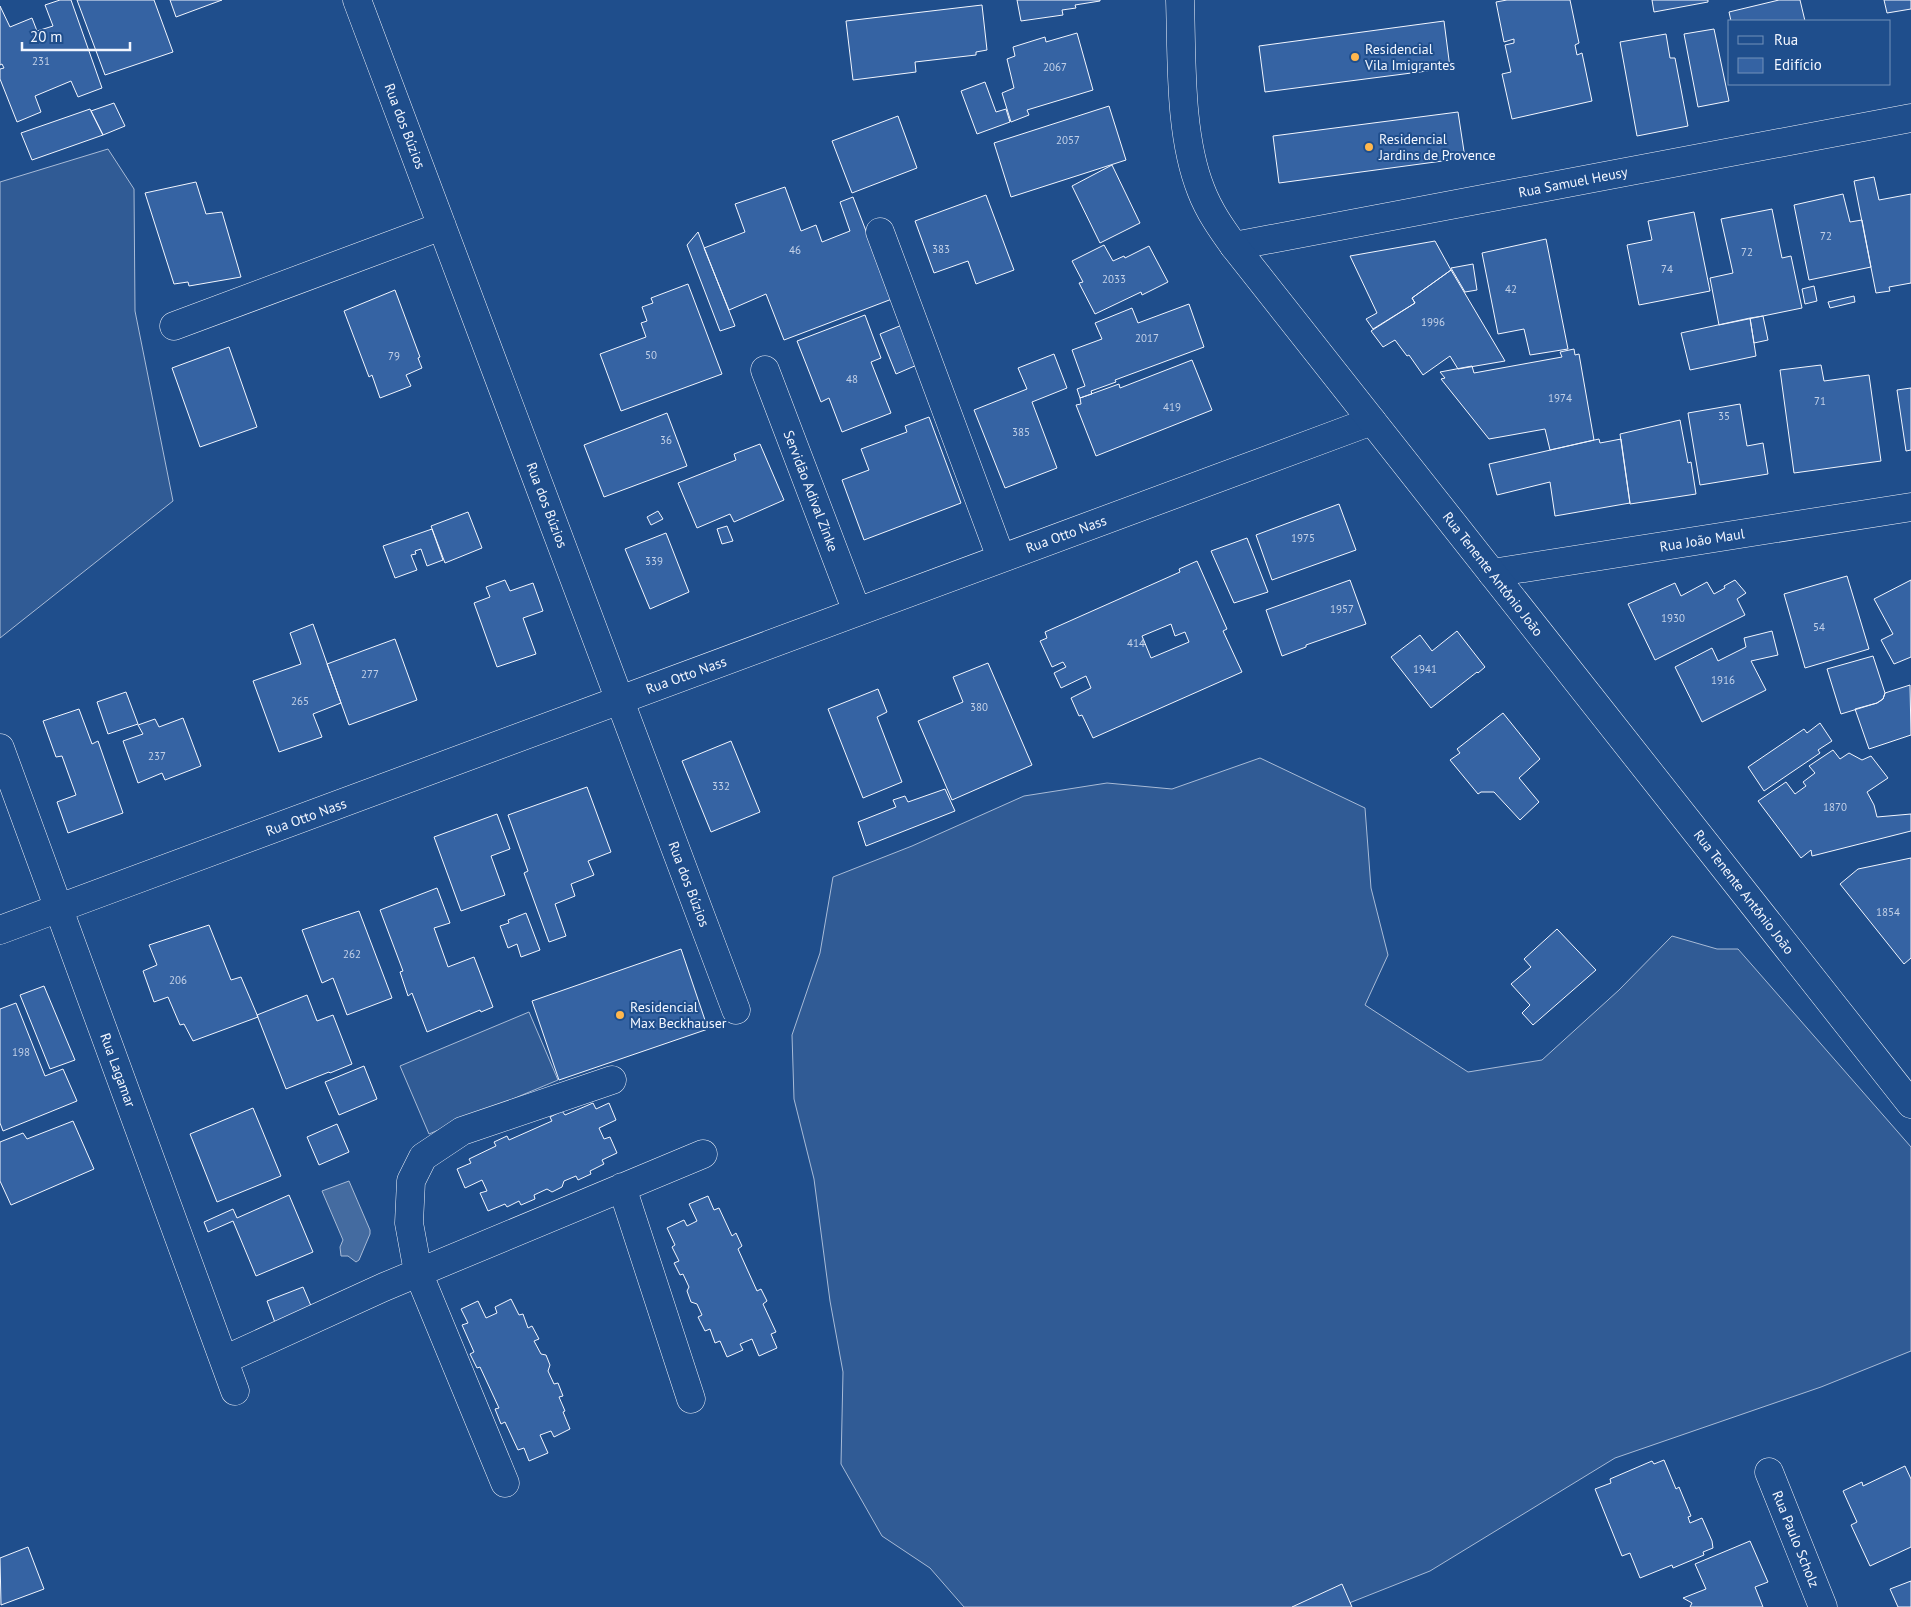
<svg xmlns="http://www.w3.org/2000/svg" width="1911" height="1607" viewBox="0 0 1911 1607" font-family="'PT Sans',sans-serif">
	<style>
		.built { fill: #305b95; stroke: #a8bbd7 }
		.water { fill: #446ba0; stroke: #a8bbd7 }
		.building { fill: #3563a3; stroke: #f2f6ff; fill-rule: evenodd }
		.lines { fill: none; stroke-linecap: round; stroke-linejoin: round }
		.minor-casing { stroke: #f2f6ff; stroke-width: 29 }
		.major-casing { stroke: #f2f6ff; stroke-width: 29 }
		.minor { stroke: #1f4e8c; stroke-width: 28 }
		.major { stroke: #1f4e8c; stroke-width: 28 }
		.poi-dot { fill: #ffb74d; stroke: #1f4e8c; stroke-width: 2 }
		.labels { text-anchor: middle; stroke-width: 4; stroke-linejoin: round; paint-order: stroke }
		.number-label { font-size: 11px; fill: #c3d1e8 }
		.poi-label { font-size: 14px; fill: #f2f6ff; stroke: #1f4e8c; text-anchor: start }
		.street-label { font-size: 14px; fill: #f2f6ff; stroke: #1f4e8c }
	</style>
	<rect width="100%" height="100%" fill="#1f4e8c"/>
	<!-- built -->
	<path class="built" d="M 108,149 L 134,189 L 135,311 L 173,501 L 0,638 L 0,182 Z
		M 1260,758 L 1365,808 L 1371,888 L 1388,955 L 1365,1005 L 1468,1072 L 1542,1060 L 1619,990 L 1672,936 L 1717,949 L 1738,949 L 1911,1147 L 1911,1351 L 1821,1387 L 1615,1458 L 1430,1571 L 1339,1607 L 964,1607 L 930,1568 L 882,1536 L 841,1464 L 843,1372 L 830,1301 L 814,1179 L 794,1099 L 792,1035 L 820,953 L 833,877 L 912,846 L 1024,796 L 1107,783 L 1172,789 Z
		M 529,1012 L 558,1080 L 429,1134 L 400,1066 Z"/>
	<!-- water -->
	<path class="water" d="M 349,1181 L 370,1230 L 370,1234 L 359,1260 L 356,1262 L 348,1256 L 341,1256 L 340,1247 L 343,1240 L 322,1191 Z"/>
	<!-- building -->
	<path class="building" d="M 60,0 L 71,0 L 102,88 L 78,97 L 71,81 L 35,96 L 41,112 L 17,122 L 0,79 L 0,69 L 4,68 L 2,64 L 0,65 L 0,6 L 10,27 L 32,18 L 37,31 L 53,26 L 45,5 Z
		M 77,0 L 154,0 L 173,52 L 105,75 Z
		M 170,0 L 222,0 L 176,17 Z
		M 1017,0 L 1100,0 L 1100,1 L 1075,5 L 1076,8 L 1062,10 L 1063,15 L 1021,21 Z
		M 1507,0 L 1570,0 L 1579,43 L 1575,45 L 1577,55 L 1582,53 L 1592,101 L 1512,119 L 1502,74 L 1511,72 L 1505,45 L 1514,43 L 1514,39 L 1504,42 L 1496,2 Z
		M 1652,0 L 1708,0 L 1708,2 L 1654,12 Z
		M 1779,0 L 1800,0 L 1805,21 L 1731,21 L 1729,12 Z
		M 1884,0 L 1911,0 L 1911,9 L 1887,13 Z
		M 982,5 L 987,50 L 976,52 L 976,55 L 915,62 L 916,72 L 853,80 L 846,21 Z
		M 1444,21 L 1450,68 L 1265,92 L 1259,46 Z
		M 1714,29 L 1729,101 L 1698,107 L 1684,34 Z
		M 1077,33 L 1093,90 L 1027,110 L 1029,115 L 1011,122 L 1002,93 L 1014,88 L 1007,59 L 1015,56 L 1013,47 L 1045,37 L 1046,42 Z
		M 1666,34 L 1670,58 L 1675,58 L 1688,126 L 1637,136 L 1620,42 Z
		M 985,82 L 996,112 L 1006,109 L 1010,122 L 977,134 L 961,91 Z
		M 114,103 L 125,126 L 103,135 L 91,111 Z
		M 1109,106 L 1126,160 L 1011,197 L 994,143 Z
		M 90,109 L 103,135 L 32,160 L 21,133 Z
		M 1458,112 L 1465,158 L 1279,183 L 1273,136 Z
		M 898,116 L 917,168 L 852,193 L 832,141 Z
		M 1112,165 L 1140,223 L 1100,243 L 1072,186 Z
		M 1874,177 L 1879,200 L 1911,194 L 1911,283 L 1889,287 L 1890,291 L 1876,293 L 1854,181 Z
		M 196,182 L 206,214 L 222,212 L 241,277 L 189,286 L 188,282 L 174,284 L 145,193 Z
		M 785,187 L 801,231 L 816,225 L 822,242 L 850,231 L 840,202 L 853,197 L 892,299 L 784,340 L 766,294 L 729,310 L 704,248 L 745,232 L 735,204 Z
		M 1843,194 L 1850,222 L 1862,220 L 1871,267 L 1809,280 L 1794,205 Z
		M 986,195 L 1014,270 L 976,284 L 968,261 L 934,273 L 915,221 Z
		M 1772,209 L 1782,258 L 1791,256 L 1802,308 L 1719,325 L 1710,278 L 1733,273 L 1721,219 Z
		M 1694,212 L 1710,291 L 1639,305 L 1627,245 L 1652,240 L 1648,221 Z
		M 698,232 L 735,326 L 720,331 L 687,245 Z
		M 1546,239 L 1568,349 L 1530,355 L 1524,329 L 1498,334 L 1482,253 Z
		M 1435,241 L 1451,270 L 1412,298 L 1415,303 L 1373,329 L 1366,319 L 1377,313 L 1350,256 Z
		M 1104,245 L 1113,261 L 1124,256 L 1125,258 L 1149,246 L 1168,282 L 1142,295 L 1141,292 L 1095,314 L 1079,283 L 1083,282 L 1072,261 Z
		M 1473,264 L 1477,290 L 1465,292 L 1451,268 Z
		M 1451,270 L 1505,361 L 1458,369 L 1450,356 L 1423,375 L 1409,355 L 1407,356 L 1395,340 L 1383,347 L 1371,331 L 1415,303 L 1412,298 Z
		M 688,284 L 722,374 L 621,411 L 600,354 L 646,337 L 641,323 L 647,321 L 642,307 L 653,303 L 651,298 Z
		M 1814,286 L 1817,301 L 1805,304 L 1802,289 Z
		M 395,290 L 420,357 L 418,358 L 422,368 L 406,375 L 411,386 L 380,398 L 372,375 L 369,377 L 344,311 Z
		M 1854,296 L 1855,302 L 1830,308 L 1828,302 Z
		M 1189,304 L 1204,347 L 1115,380 L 1116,382 L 1091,391 L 1092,394 L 1080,398 L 1077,389 L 1085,386 L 1072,350 L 1102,339 L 1095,323 L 1132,308 L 1138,323 Z
		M 865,315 L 881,358 L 871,362 L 891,413 L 842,432 L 829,398 L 821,402 L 797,341 Z
		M 1763,316 L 1768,340 L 1754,343 L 1750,318 Z
		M 1750,318 L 1756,356 L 1690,370 L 1681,333 Z
		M 902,325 L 917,365 L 896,374 L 880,334 Z
		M 229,347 L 257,427 L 200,447 L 172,368 Z
		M 1574,349 L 1575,355 L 1579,354 L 1594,440 L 1550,450 L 1545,429 L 1489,439 L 1441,379 L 1445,378 L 1440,372 L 1472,366 L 1474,373 L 1562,357 L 1560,352 Z
		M 1054,354 L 1067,388 L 1032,402 L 1057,468 L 1005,488 L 974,410 L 1027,389 L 1018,368 Z
		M 1192,360 L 1212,410 L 1096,456 L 1076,405 L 1081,404 L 1080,398 L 1119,384 L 1120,388 Z
		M 1821,365 L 1824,381 L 1869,375 L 1881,461 L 1794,473 L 1780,370 Z
		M 1911,388 L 1911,450 L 1906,451 L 1897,390 Z
		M 1740,404 L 1747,446 L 1763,443 L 1768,474 L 1700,485 L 1688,413 Z
		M 667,413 L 687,466 L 604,497 L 584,445 Z
		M 929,417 L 961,503 L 864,540 L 842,480 L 869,470 L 861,449 L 907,432 L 905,426 Z
		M 1680,420 L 1688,463 L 1691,462 L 1696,494 L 1630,504 L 1620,434 Z
		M 1599,439 L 1600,443 L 1621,439 L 1630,503 L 1555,516 L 1550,482 L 1497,495 L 1489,464 Z
		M 760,444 L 784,500 L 734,522 L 730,514 L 697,528 L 678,483 L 736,460 L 734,454 Z
		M 1339,504 L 1356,550 L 1272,580 L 1256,535 Z
		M 658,511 L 663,519 L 651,525 L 647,517 Z
		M 468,512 L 482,548 L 445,563 L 431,526 Z
		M 727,526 L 733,541 L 722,544 L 717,529 Z
		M 432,529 L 443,560 L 427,566 L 421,549 L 415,551 L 416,554 L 411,555 L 417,570 L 395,578 L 383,546 Z
		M 666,533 L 689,592 L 650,609 L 625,549 Z
		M 1247,538 L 1268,592 L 1234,603 L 1211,551 Z
		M 1197,561 L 1227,629 L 1223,631 L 1242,672 L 1093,738 L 1082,715 L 1079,716 L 1071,698 L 1091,688 L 1086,676 L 1061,688 L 1054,673 L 1066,667 L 1063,662 L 1052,667 L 1040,641 L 1047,638 L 1045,632 L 1180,572 L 1179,569 ZM 1171,624 L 1175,636 L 1185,632 L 1189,642 L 1151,658 L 1142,636 Z
		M 1847,576 L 1869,649 L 1805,668 L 1784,594 Z
		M 505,580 L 510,591 L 533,583 L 543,611 L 523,618 L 536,654 L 497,667 L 474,603 L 490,597 L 486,587 Z
		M 1350,580 L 1366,624 L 1306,645 L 1306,647 L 1282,656 L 1266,610 Z
		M 1735,580 L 1746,593 L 1737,599 L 1745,615 L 1655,660 L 1628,604 L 1675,583 L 1681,596 L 1707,582 L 1714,594 L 1725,588 L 1724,586 Z
		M 1911,580 L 1911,657 L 1894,664 L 1881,640 L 1893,634 L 1874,599 Z
		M 313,624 L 341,703 L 313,714 L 322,737 L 279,752 L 253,681 L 301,664 L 290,633 Z
		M 1457,631 L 1485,667 L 1478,673 L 1477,672 L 1431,708 L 1391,657 L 1420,635 L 1432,651 Z
		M 1772,631 L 1778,655 L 1751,661 L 1766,690 L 1702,722 L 1675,667 L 1712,648 L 1718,661 L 1746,647 L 1744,638 Z
		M 395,639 L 417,700 L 349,725 L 327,664 Z
		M 1873,656 L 1885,693 L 1883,699 L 1877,703 L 1841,714 L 1827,669 Z
		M 988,663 L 1032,765 L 952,800 L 918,721 L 963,702 L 953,677 Z
		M 1910,685 L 1911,735 L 1869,749 L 1855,709 L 1877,703 L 1883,699 L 1885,693 Z
		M 878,689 L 887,712 L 877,717 L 902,782 L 863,798 L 828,709 Z
		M 126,692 L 138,724 L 108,734 L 97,702 Z
		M 79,709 L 92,744 L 98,741 L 123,813 L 68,833 L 57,802 L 76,795 L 62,756 L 56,757 L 43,721 Z
		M 1503,713 L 1540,759 L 1519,778 L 1539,802 L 1520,820 L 1494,792 L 1481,792 L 1478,794 L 1450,760 L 1460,753 L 1457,749 Z
		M 183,718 L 201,766 L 165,780 L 162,773 L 138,783 L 123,741 L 143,734 L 138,725 L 155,719 L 159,727 Z
		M 1820,723 L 1832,741 L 1818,750 L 1820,753 L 1764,791 L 1748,767 L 1804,729 L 1807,733 Z
		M 731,741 L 760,812 L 711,832 L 682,761 Z
		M 1833,750 L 1840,759 L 1849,753 L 1862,760 L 1871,756 L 1888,778 L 1867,792 L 1874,805 L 1877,817 L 1911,814 L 1911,831 L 1812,856 L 1811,850 L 1801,858 L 1758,801 L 1786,782 L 1795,794 L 1806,786 L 1803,782 L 1815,773 L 1809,766 Z
		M 587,787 L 611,852 L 588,861 L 594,875 L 571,884 L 575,896 L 555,904 L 566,936 L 549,942 L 524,873 L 528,871 L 508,815 Z
		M 945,789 L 955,811 L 866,846 L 858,822 L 896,807 L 893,800 L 905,796 L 908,802 Z
		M 497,814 L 510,849 L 491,856 L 505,895 L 461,911 L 434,837 Z
		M 1911,858 L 1911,958 L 1904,964 L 1840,884 L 1858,869 Z
		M 437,888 L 450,923 L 434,928 L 448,967 L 474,957 L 493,1007 L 481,1012 L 480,1010 L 427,1032 L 412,993 L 408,996 L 400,972 L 403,971 L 380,910 Z
		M 359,911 L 392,998 L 347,1015 L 333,978 L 322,983 L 302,930 Z
		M 526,913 L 540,950 L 521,957 L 517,944 L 508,948 L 500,926 L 509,923 L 508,920 Z
		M 209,925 L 231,980 L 241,977 L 258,1017 L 193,1041 L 184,1024 L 180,1025 L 168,997 L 154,1002 L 143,971 L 157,965 L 149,945 Z
		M 1557,929 L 1596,970 L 1533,1025 L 1522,1013 L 1530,1005 L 1511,984 L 1531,967 L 1524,959 Z
		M 681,949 L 708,1029 L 559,1080 L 532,1001 Z
		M 44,986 L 75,1060 L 50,1069 L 20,995 Z
		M 307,995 L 317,1021 L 333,1015 L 352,1064 L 330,1073 L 329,1072 L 286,1089 L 257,1015 Z
		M 16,1003 L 45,1076 L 63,1069 L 77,1101 L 3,1131 L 0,1123 L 0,1009 Z
		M 364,1066 L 377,1099 L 339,1115 L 325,1082 Z
		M 593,1103 L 596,1109 L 609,1103 L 616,1120 L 599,1128 L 604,1139 L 610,1137 L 617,1153 L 602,1160 L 604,1164 L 590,1171 L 591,1174 L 578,1180 L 576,1176 L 564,1181 L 562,1187 L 552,1192 L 547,1189 L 534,1195 L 535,1199 L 521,1205 L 519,1201 L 507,1207 L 505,1204 L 488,1211 L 480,1193 L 487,1191 L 482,1180 L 465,1188 L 457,1169 L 471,1163 L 469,1159 L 496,1146 L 494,1142 L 507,1136 L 509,1140 L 552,1121 L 550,1117 L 562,1111 L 565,1115 Z
		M 253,1108 L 281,1176 L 217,1202 L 190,1134 Z
		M 73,1121 L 94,1169 L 11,1205 L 0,1181 L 0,1142 L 23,1133 L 27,1139 Z
		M 337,1124 L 349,1152 L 319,1165 L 307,1137 Z
		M 289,1195 L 313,1252 L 256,1276 L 233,1221 L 208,1232 L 204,1222 L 233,1209 L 237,1218 Z
		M 708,1196 L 714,1210 L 719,1208 L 732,1236 L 736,1233 L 742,1246 L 738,1249 L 757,1291 L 761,1289 L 767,1301 L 763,1304 L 776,1332 L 771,1334 L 777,1348 L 759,1356 L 752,1339 L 740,1344 L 743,1350 L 727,1357 L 720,1341 L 715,1343 L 710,1329 L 705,1331 L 698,1317 L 702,1315 L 697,1304 L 691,1302 L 687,1291 L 689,1287 L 683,1274 L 680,1275 L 674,1263 L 679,1261 L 672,1247 L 675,1245 L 667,1228 L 684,1220 L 687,1226 L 697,1221 L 689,1204 Z
		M 303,1287 L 314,1313 L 277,1328 L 267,1301 Z
		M 511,1299 L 519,1315 L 523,1314 L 528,1328 L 532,1326 L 539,1339 L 534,1341 L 541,1354 L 546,1355 L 550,1365 L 548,1371 L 554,1384 L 558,1383 L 563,1396 L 559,1397 L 565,1411 L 563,1412 L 570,1429 L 554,1437 L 551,1431 L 540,1435 L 548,1453 L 529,1461 L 524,1448 L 518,1450 L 505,1422 L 501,1424 L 495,1409 L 499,1408 L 480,1367 L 477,1368 L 470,1354 L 474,1352 L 462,1325 L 468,1323 L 461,1309 L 478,1301 L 486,1318 L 497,1313 L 495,1307 Z
		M 1664,1460 L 1676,1489 L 1679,1487 L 1691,1516 L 1688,1517 L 1690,1523 L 1702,1518 L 1712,1541 L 1713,1548 L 1703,1552 L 1704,1555 L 1673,1568 L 1672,1565 L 1640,1578 L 1630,1553 L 1622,1556 L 1595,1489 L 1611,1483 L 1610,1479 L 1652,1461 L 1654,1464 Z
		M 1905,1466 L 1911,1479 L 1911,1547 L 1870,1566 L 1851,1525 L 1857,1522 L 1843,1491 L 1862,1482 L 1863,1486 Z
		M 1750,1541 L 1768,1582 L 1755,1587 L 1763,1607 L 1690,1607 L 1692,1603 L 1683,1598 L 1706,1589 L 1695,1564 Z
		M 28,1547 L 44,1589 L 1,1605 L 0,1558 Z
		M 1911,1581 L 1911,1607 L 1898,1607 L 1890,1589 Z
		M 1342,1584 L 1352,1607 L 1292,1607 Z"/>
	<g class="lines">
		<defs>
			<path id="minor" d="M 357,0 L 736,1010
				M 880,232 L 1001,558
				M 1234,246 L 1911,118
				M 174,326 L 442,226
				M 765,370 L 857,612
				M 1492,573 L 1911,507
				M 0,748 L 235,1391
				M 0,930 L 1372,421
				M 622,1187 L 691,1399
				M 224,1360 L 384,1287 L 703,1154
				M 1769,1472 L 1823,1607
				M 505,1483 L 418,1272 L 409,1223 L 411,1181 L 423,1157 L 462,1131 L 612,1080"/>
			<path id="major" d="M 1180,0 C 1182,59 1179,135 1201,190 C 1209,211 1221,228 1234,246 L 1911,1104"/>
		</defs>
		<!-- minor casing -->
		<use href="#minor" class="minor-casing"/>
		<!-- major casing -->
		<use href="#major" class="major-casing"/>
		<!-- minor -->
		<use href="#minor" class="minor"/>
		<!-- major -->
		<use href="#major" class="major"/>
	</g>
	<!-- markers -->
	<g class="poi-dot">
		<circle cx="1355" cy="57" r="5"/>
		<circle cx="1369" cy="147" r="5"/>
		<circle cx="620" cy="1015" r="5"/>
	</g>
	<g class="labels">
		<!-- number labels -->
		<g class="number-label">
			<text x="41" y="65">231</text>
			<text x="1055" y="71">2067</text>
			<text x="1068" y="144">2057</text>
			<text x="1826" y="240">72</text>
			<text x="941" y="253">383</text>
			<text x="795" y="254">46</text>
			<text x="1747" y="256">72</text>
			<text x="1667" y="273">74</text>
			<text x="1114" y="283">2033</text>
			<text x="1511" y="293">42</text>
			<text x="1433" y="326">1996</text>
			<text x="1147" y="342">2017</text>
			<text x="651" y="359">50</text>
			<text x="394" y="360">79</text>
			<text x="852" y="383">48</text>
			<text x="1560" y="402">1974</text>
			<text x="1820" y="405">71</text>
			<text x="1172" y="411">419</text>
			<text x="1724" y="420">35</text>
			<text x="1021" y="436">385</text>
			<text x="666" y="444">36</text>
			<text x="1303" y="542">1975</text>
			<text x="654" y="565">339</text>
			<text x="1342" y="613">1957</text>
			<text x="1673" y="622">1930</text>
			<text x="1819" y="631">54</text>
			<text x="1136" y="647">414</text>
			<text x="1425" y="673">1941</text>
			<text x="370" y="678">277</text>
			<text x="1723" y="684">1916</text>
			<text x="300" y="705">265</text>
			<text x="979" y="711">380</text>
			<text x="157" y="760">237</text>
			<text x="721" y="790">332</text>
			<text x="1835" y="811">1870</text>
			<text x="1888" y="916">1854</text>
			<text x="352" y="958">262</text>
			<text x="178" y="984">206</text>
			<text x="21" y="1056">198</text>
		</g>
		<!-- poi labels -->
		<g class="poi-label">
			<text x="1365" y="54">Residencial<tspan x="1365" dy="16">Vila Imigrantes</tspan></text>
			<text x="1379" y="144">Residencial<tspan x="1379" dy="16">Jardins de Provence</tspan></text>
			<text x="630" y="1012">Residencial<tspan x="630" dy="16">Max Beckhauser</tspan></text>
		</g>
		<!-- street labels -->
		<g class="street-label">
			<text transform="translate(405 126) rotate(69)" y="5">Rua dos Búzios</text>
			<text transform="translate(1573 182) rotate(-11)" y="5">Rua Samuel Heusy</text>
			<text transform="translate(811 491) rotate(69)" y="5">Servidão Adival Zinke</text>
			<text transform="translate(547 505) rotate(69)" y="5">Rua dos Búzios</text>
			<text transform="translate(1066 534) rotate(-20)" y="5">Rua Otto Nass</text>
			<text transform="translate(1702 540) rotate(-9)" y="5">Rua João Maul</text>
			<text transform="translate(1493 574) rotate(52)" y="5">Rua Tenente Antônio João</text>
			<text transform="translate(686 675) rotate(-20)" y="5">Rua Otto Nass</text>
			<text transform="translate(306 817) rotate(-20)" y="5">Rua Otto Nass</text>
			<text transform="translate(689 884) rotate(69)" y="5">Rua dos Búzios</text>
			<text transform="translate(1744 892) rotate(52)" y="5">Rua Tenente Antônio João</text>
			<text transform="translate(118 1070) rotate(70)" y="5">Rua Lagamar</text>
			<text transform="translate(1796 1539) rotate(68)" y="5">Rua Paulo Scholz</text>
		</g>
	</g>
	<!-- legend -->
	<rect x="1728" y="20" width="162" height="65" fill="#1f4e8c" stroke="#7391ba"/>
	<rect x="1738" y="36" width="25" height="8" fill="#1f4e8c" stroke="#7391ba"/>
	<text x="1774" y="45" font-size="15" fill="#f2f6ff">Rua</text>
	<rect x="1738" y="58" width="25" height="15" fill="#3563a3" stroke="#7391ba"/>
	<text x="1774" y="70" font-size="15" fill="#f2f6ff">Edifício</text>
	<!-- scale -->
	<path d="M22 42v8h108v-8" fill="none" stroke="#f2f6ff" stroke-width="2.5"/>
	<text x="30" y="42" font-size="15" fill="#f2f6ff" stroke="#1f4e8c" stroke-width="4" paint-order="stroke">20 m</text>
</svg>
